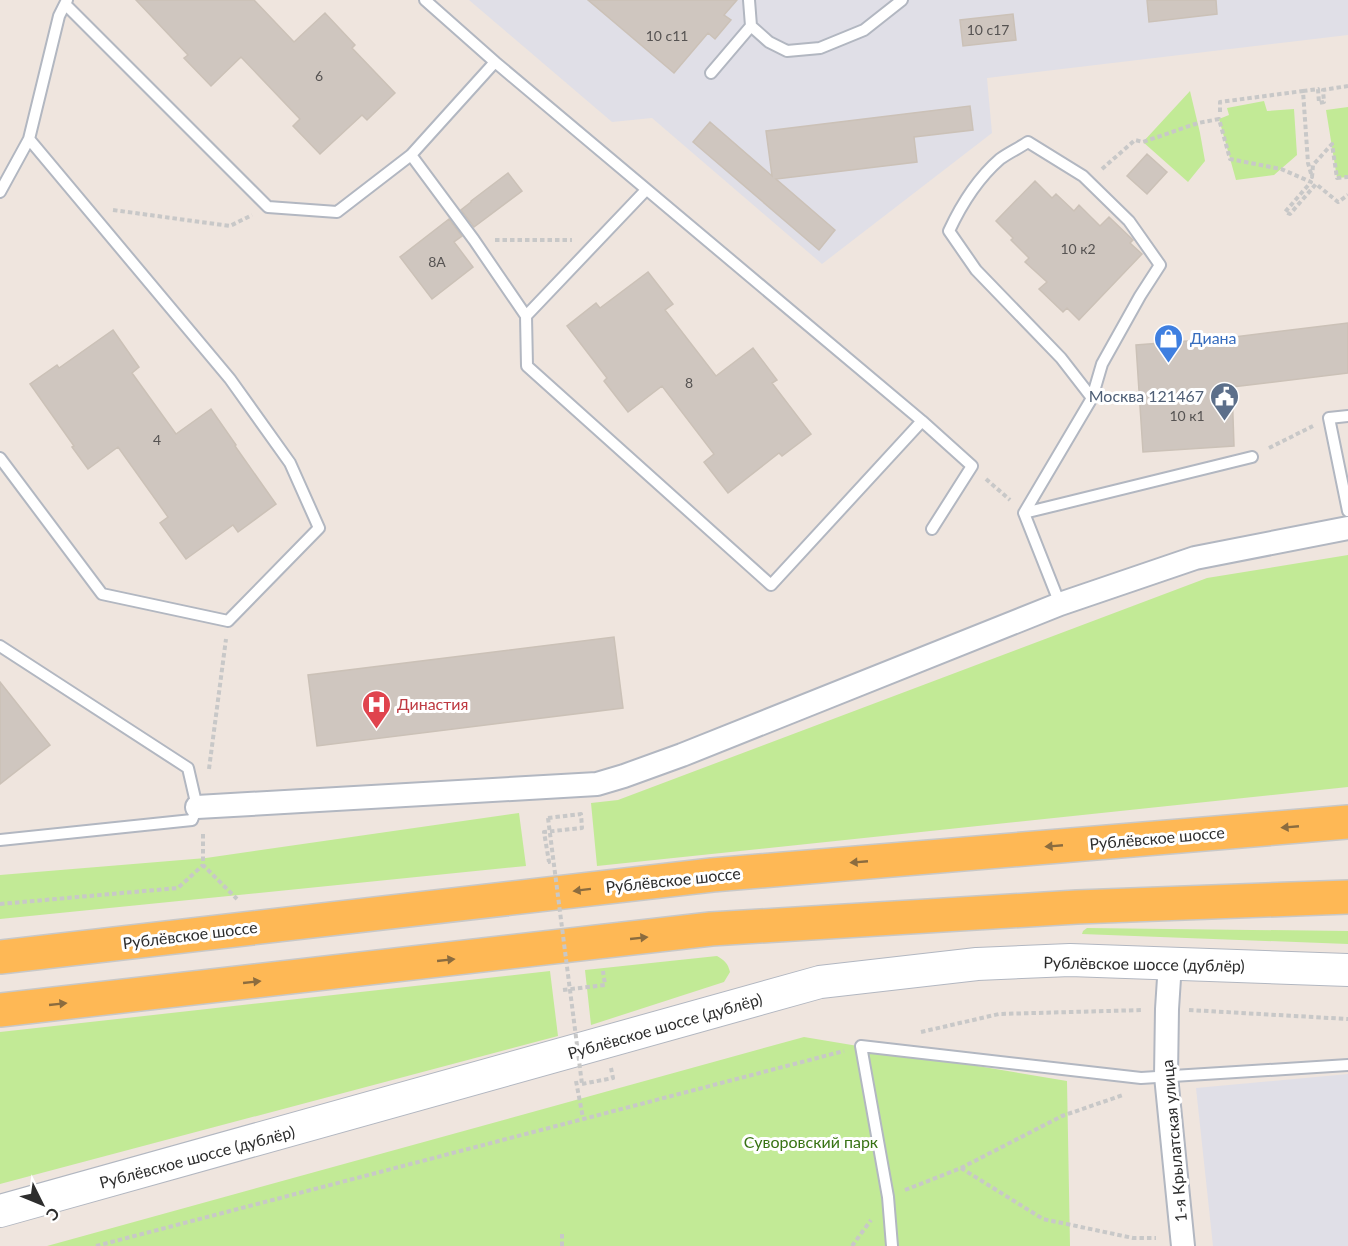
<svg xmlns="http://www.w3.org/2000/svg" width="1348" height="1246" viewBox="0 0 1348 1246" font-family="Lato,sans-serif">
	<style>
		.industrial { fill: #e0dfe7 }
		.green { fill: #c2ea96 }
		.building { fill: #cfc6bf; stroke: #cbc1b7; stroke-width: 1.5 }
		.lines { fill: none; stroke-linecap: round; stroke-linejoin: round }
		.lane-casing { stroke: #b2b7c1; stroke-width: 14 }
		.street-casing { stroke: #b2b7c1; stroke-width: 26 }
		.secondary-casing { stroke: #b2b7c1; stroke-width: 34 }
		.primary-casing { stroke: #c8c8c8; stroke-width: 36 }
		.path { stroke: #c8c8c8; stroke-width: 4; stroke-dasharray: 4.5 3; stroke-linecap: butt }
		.lane { stroke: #fff; stroke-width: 10 }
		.street { stroke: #fff; stroke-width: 22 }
		.secondary { stroke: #fff; stroke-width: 32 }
		.primary { stroke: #feb855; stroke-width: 33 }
		.path-bridge { stroke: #c8c8c8; stroke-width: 4; stroke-dasharray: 4.5 3; stroke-linecap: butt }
		.oneway { fill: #8b6c3f }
		.labels { text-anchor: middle; stroke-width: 6; stroke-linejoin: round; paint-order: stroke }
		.number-label { font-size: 14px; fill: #565352 }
		.shop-label { font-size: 16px; fill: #366cbe; stroke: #fff; text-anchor: start }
		.service-label { font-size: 16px; fill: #4e5e75; stroke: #fff; text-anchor: end }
		.health-label { font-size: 16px; fill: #be3a42; stroke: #fff; text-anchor: start }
		.street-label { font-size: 16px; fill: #2d2d2d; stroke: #fff }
		.park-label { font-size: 16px; fill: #387314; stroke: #fff }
	</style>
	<rect width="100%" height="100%" fill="#efe5de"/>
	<!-- industrial -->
	<path class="industrial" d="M 469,0 L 1348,0 L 1348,35 L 987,78 L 992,133 L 822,264 L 652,118 L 612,122 Z
		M 1348,1074 L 1348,1246 L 1213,1246 L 1196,1088 Z"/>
	<!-- green -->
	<path class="green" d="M 1190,91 L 1200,133 L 1205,161 L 1188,182 L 1143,142 Z
		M 1264,101 L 1267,111 L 1294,109 L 1297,155 L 1274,175 L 1236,180 L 1219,119 L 1229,115 L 1227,108 Z
		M 1348,107 L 1348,177 L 1337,178 L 1326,110 Z
		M 1348,555 L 1348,787 L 597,866 L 591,803 L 618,800 L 1207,578 Z
		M 519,813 L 526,866 L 0,919 L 0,875 L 206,858 Z
		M 1087,928 L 1348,931 L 1348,944 L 1082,934 L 1083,931 Z
		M 717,956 C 724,960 728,963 730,972 L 724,982 L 591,1025 L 585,970 Z
		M 550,971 L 558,1036 L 0,1184 L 0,1032 Z
		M 804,1037 L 1067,1081 L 1070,1246 L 47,1246 Z"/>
	<!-- building -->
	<path class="building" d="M 136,0 L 254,0 L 294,42 L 325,13 L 355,45 L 352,48 L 395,93 L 367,120 L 362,115 L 320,154 L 293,126 L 300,119 L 241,57 L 211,86 L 184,58 L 188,55 Z
		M 588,0 L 737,0 L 724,15 L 731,20 L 715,39 L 708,33 L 674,73 Z
		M 1147,0 L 1216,0 L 1217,14 L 1149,22 Z
		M 1013,14 L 1016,40 L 963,46 L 960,20 Z
		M 970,106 L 973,130 L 914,137 L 917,162 L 776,179 L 835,230 L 819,250 L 693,142 L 710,122 L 772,176 L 766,131 Z
		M 1147,154 L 1167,172 L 1147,194 L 1127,176 Z
		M 508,173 L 522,191 L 474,227 L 461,210 L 471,202 L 471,201 Z
		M 1035,181 L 1052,198 L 1056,194 L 1074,211 L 1079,205 L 1100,226 L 1109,217 L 1133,240 L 1130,243 L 1142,254 L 1079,320 L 1067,308 L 1063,312 L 1039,289 L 1047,282 L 1025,262 L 1029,258 L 1011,240 L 1013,238 L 996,221 Z
		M 449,219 L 462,236 L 454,242 L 473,267 L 432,299 L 400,257 Z
		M 648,272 L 673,304 L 665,310 L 716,376 L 753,348 L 777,380 L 772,383 L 811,434 L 782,456 L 779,453 L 728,493 L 704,462 L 714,454 L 662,386 L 628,412 L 604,381 L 607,378 L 567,326 L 596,303 L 600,308 Z
		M 1348,323 L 1348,373 L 1232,387 L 1234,446 L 1143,452 L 1136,345 L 1226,338 Z
		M 113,330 L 139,367 L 132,373 L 176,434 L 211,409 L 236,445 L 235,446 L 276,504 L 238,532 L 233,525 L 186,559 L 160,523 L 168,517 L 118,447 L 88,469 L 72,447 L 74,446 L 30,384 L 57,365 L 59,368 Z
		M 614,637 L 623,708 L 317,746 L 308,675 Z
		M 0,682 L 50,745 L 0,784 Z"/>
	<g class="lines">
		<defs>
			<path id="lane" d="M 425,0 L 495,62 L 922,421 L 972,466 L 932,529
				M 749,0 L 751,26 L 769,42 L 787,51 L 820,48 L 864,30 L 902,0
				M 65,4 L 268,207 L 337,212 L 411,155 L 495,62
				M 711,73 L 751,26
				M 411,155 L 474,240 L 526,316
				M 646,190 L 526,316 L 527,366 L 771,585 L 922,421
				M 0,192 L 29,139 L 59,16 L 67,0
				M 1348,416 L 1329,418 L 1348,511
				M 0,458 L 102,594 L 228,621 L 319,528 L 290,463 L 230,379 L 29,139
				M 1024,513 L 1252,457
				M 1060,604 L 1024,513 L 1092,398 L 1102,364 L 1140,296 L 1160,265 L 1129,221 L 1083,176 L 1028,142 C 1019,148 1008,153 1000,159 C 977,179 962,203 949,231 L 976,270 L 1061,358 L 1092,398
				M 0,646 L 188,768 L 197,807 L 192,820 L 0,840
				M 892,1246 L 888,1197 L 861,1046 L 1141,1078 L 1348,1065"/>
			<path id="street" d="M 197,807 L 597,784 L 624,776 L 682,755 L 1060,604 L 1195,558 L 1348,528
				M 1170,963 L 1167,1009 L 1166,1076 L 1183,1246"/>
			<path id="secondary" d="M 0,1211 L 820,982 L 977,964 L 1070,960 L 1348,970"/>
			<path id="primary" d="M 0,957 L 712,875 L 1348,822
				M 0,1010 L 711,929 L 1077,907 L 1348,897"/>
		</defs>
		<!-- lane casing -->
		<use href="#lane" class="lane-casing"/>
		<!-- street casing -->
		<use href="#street" class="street-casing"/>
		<!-- secondary casing -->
		<use href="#secondary" class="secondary-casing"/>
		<!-- primary casing -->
		<use href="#primary" class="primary-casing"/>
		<!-- path -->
		<path class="path" d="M 1303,91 L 1318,89 L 1319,103 L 1324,102 L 1323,90 L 1348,86
			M 1220,112 L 1220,102 L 1303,91 L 1308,163 L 1312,177 L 1313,165 L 1332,144 L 1337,178 L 1348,177
			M 1102,169 L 1135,140 L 1143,142 L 1198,123 L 1219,119 L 1230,159 L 1281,169 L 1311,182 L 1285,212 L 1290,214 L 1316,184 L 1338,202 L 1348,195
			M 113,210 L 230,226 L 252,215
			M 495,240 L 572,240
			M 1269,448 L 1313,426
			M 986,479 L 1010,500
			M 209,769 L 226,639
			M 548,818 L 581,814 L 582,828 L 544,832 L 549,862 L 548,862
			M 203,834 L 203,865 L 237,899
			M 0,904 L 178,888 L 203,865
			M 563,990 L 605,985 L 603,971
			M 1189,1010 L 1348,1019
			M 921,1032 L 999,1014 L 1143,1010
			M 576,1081 L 583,1118
			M 582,1084 L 613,1078 L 611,1068
			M 961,1168 L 1043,1219 L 1133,1238 L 1156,1238
			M 905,1190 L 961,1168 L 1062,1116 L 1123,1095
			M 96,1246 L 844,1051
			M 562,1246 L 562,1232
			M 852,1246 L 871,1220"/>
		<!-- lane -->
		<use href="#lane" class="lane"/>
		<!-- street -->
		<use href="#street" class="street"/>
		<!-- secondary -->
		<use href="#secondary" class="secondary"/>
		<!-- primary -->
		<use href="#primary" class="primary"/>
		<!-- path-bridge -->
		<path class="path-bridge" d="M 548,818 L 582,1084"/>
	</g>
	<!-- one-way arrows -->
	<defs><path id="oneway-solid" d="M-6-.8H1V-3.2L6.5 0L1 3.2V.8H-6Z" transform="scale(1.5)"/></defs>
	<g class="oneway">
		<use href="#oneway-solid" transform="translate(1290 827) rotate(175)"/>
		<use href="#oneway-solid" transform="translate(1054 846) rotate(175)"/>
		<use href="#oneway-solid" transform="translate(859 862) rotate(175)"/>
		<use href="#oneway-solid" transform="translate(582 890) rotate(173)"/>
		<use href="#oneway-solid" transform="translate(639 938) rotate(-6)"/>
		<use href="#oneway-solid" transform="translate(446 960) rotate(-6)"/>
		<use href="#oneway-solid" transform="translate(252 982) rotate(-6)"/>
		<use href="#oneway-solid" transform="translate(58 1004) rotate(-6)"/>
	</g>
	<!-- icons -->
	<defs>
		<symbol id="shop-pin" viewBox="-11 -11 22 30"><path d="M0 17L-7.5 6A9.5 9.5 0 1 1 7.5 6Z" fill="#3f7fe0" stroke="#fff"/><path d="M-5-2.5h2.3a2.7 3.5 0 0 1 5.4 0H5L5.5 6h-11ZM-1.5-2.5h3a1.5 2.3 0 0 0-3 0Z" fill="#fff"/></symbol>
		<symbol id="civic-pin" viewBox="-11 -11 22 30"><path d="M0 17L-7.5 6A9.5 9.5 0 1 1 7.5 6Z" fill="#5c6f8a" stroke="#fff"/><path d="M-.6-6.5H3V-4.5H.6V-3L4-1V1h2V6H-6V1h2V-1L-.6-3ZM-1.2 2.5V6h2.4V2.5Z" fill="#fff"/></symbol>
		<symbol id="hospital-pin" viewBox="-11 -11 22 30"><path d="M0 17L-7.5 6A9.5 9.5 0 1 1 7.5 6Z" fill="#e0444e" stroke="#fff"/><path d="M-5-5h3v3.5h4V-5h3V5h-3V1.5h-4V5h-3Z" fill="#fff"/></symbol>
	</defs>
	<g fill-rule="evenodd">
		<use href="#shop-pin" x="1152" y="322" width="33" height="45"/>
		<use href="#civic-pin" x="1208" y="380" width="33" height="45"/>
		<use href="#hospital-pin" x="360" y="688" width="33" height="45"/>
	</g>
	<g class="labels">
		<!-- number labels -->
		<g class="number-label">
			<text x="988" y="35">10 с17</text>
			<text x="667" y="41">10 с11</text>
			<text x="319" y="81">6</text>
			<text x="1078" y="254">10 к2</text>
			<text x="437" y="267">8А</text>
			<text x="689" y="388">8</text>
			<text x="1187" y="421">10 к1</text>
			<text x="157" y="445">4</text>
		</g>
		<!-- shop labels -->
		<g class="shop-label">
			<text x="1190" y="344">Диана</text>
		</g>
		<!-- service labels -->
		<g class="service-label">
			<text x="1204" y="402">Москва 121467</text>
		</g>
		<!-- health labels -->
		<g class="health-label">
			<text x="397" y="710">Династия</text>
		</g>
		<!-- street labels -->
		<g class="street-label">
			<text transform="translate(1157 838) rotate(-5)" y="6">Рублёвское шоссе</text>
			<text transform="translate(673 880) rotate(-6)" y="6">Рублёвское шоссе</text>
			<text transform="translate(190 935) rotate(-7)" y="6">Рублёвское шоссе</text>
			<text transform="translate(1144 964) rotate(1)" y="6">Рублёвское шоссе (дублёр)</text>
			<text transform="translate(665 1026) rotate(-16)" y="6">Рублёвское шоссе (дублёр)</text>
			<text transform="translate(1174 1141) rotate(-95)" y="6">1-я Крылатская улица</text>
			<text transform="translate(197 1157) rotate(-15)" y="6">Рублёвское шоссе (дублёр)</text>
		</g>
		<!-- park labels -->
		<g class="park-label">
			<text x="811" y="1148">Суворовский парк</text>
		</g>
	</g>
	<!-- north arrow -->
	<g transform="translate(42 1204) rotate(133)" stroke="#ffffff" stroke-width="4.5" paint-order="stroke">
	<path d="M0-4.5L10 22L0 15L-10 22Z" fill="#2d2d2d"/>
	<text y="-9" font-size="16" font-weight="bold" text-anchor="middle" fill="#2d2d2d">С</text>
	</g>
</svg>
